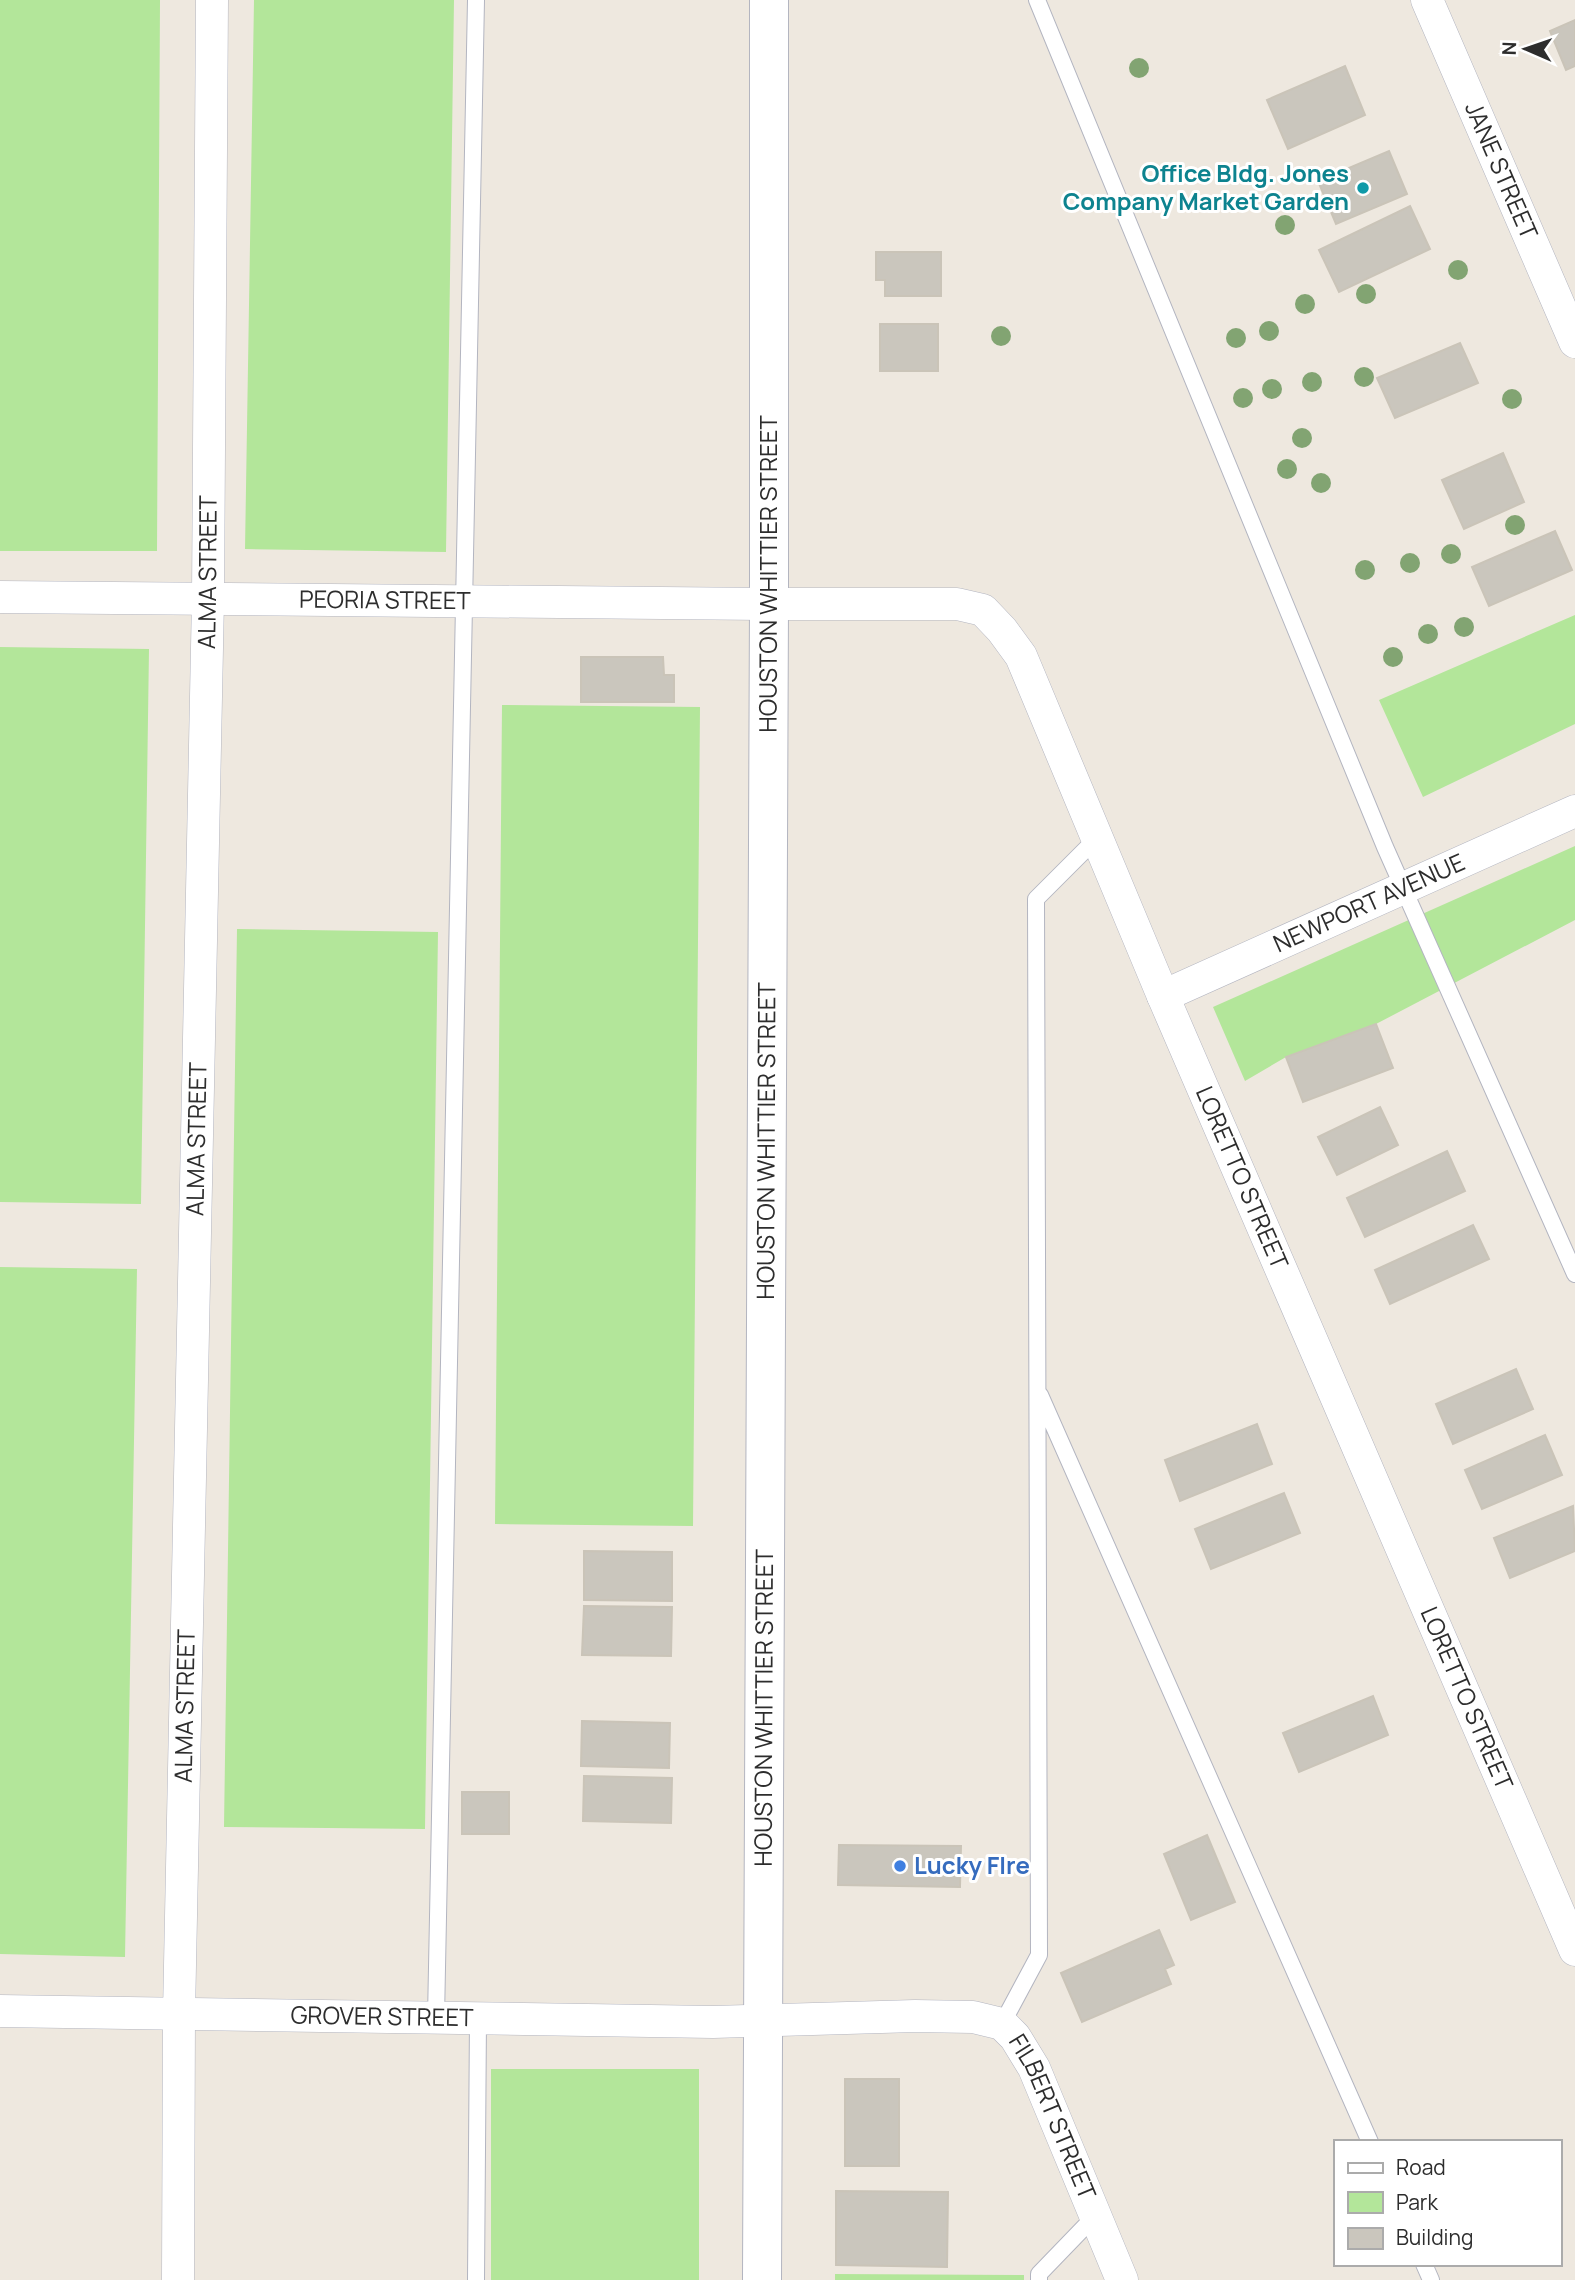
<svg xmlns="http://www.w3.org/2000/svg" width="1575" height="2280" viewBox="0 0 1575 2280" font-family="Manrope,sans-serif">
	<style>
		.green { fill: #b3e69a }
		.building { fill: #cac6bd; stroke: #cac4b8; stroke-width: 2 }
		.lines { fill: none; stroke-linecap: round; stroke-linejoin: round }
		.service-casing { stroke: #b3b5c0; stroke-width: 18 }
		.minor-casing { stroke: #b3b5c0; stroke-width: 33 }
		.tertiary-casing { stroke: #b3b5c0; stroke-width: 40 }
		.service { stroke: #fff; stroke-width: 16 }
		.minor { stroke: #fff; stroke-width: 32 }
		.tertiary { stroke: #fff; stroke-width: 38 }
		.tree { fill: #82a472 }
		.culture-dot { fill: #0f9aa8; stroke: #fff; stroke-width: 2.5 }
		.shop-dot { fill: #3f7fe0; stroke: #fff; stroke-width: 2.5 }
		.labels { text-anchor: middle; stroke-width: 6; stroke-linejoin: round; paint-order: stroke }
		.street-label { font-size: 24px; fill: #2d2d2d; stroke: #fff }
		.culture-label { font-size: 24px; font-weight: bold; fill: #0d838f; stroke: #fff; text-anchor: end }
		.shop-label { font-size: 24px; font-weight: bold; fill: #366cbe; stroke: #fff; text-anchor: start }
	</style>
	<rect width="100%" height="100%" fill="#eee8df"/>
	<!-- green -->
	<path class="green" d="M 0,0 L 160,0 L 157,551 L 0,551 Z
		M 254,0 L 454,0 L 446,552 L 245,549 Z
		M 1575,615 L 1575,724 L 1423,797 L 1379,700 Z
		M 0,647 L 149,649 L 141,1204 L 0,1202 Z
		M 502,705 L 700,707 L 693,1526 L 495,1524 Z
		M 1575,846 L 1575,920 L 1376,1024 L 1286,1057 L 1245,1081 L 1213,1007 Z
		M 237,929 L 438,932 L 425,1829 L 224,1827 Z
		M 0,1267 L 137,1269 L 125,1957 L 0,1954 Z
		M 491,2069 L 699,2069 L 699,2280 L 491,2280 Z
		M 835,2274 L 1024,2275 L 1024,2280 L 835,2280 Z"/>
	<!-- building -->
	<path class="building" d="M 1575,20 L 1575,66 L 1566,70 L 1550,31 Z
		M 1345,66 L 1365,115 L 1288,149 L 1267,100 Z
		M 1389,151 L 1407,194 L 1336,224 L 1318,181 Z
		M 1410,206 L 1430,249 L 1339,292 L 1319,250 Z
		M 876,252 L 941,252 L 941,296 L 885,296 L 885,280 L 876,280 Z
		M 880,324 L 938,324 L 938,371 L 880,371 Z
		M 1460,343 L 1478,383 L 1395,418 L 1377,378 Z
		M 1503,453 L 1524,502 L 1464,529 L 1442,480 Z
		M 1555,531 L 1572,570 L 1489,606 L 1472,567 Z
		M 581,657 L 663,657 L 664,675 L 674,675 L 674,702 L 581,702 Z
		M 1376,1024 L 1393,1068 L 1303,1102 L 1286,1057 Z
		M 1380,1107 L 1398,1145 L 1337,1175 L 1318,1137 Z
		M 1447,1151 L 1465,1191 L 1365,1237 L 1347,1198 Z
		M 1473,1225 L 1489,1259 L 1390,1304 L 1375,1270 Z
		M 1516,1369 L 1533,1409 L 1453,1444 L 1436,1404 Z
		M 1257,1424 L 1272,1464 L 1180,1501 L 1165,1460 Z
		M 1545,1435 L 1562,1475 L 1482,1509 L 1465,1470 Z
		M 1284,1493 L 1300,1533 L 1211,1569 L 1195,1529 Z
		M 1573,1506 L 1575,1551 L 1510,1578 L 1494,1538 Z
		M 584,1551 L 672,1552 L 672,1601 L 584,1600 Z
		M 584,1606 L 672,1607 L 671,1656 L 582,1655 Z
		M 1373,1696 L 1388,1735 L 1299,1772 L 1283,1733 Z
		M 582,1721 L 670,1723 L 669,1768 L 581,1766 Z
		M 584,1776 L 672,1778 L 671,1823 L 583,1821 Z
		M 462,1792 L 509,1792 L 509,1834 L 462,1834 Z
		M 1207,1835 L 1235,1902 L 1191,1920 L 1164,1854 Z
		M 839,1845 L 961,1846 L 960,1887 L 838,1885 Z
		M 1159,1930 L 1174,1965 L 1165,1969 L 1171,1984 L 1082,2022 L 1061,1973 Z
		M 845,2079 L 899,2079 L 899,2166 L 845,2166 Z
		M 836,2191 L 948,2192 L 947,2267 L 836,2265 Z"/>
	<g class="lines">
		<defs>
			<path id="service" d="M 1037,0 L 1385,847 L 1575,1274
				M 1040,1395 L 1370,2142
				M 436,2018 L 476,0
				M 1002,2024 L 1039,1955 L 1036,899 L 1097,838
				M 1424,2264 L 1431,2280
				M 476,2280 L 478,2019
				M 1039,2280 L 1039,2274 L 1095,2216"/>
			<g id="minor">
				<path id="s1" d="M 1427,0 L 1575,342"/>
				<path id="s2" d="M 0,597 L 769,604 L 957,604 L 983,610 L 1002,630 L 1021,656 L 1163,996 L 1575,1950"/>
				<path id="s3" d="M 1163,996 L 1575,811"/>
				<path id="s4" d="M 0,2011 L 713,2022 L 915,2016 L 973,2017 L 1002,2024 L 1015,2037 L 1034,2068 L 1122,2280"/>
				<path id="s5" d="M 178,2280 L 179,2014 L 208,599 L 212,0"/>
			</g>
			<g id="tertiary">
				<path id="s6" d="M 762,2280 L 769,604 L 769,0"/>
			</g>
		</defs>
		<!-- service casing -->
		<use href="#service" class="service-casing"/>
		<!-- minor casing -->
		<use href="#minor" class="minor-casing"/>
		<!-- tertiary casing -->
		<use href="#tertiary" class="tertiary-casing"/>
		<!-- service -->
		<use href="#service" class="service"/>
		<!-- minor -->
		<use href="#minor" class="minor"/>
		<!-- tertiary -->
		<use href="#tertiary" class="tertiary"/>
	</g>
	<!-- trees -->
	<g class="tree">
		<circle cx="1139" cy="68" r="10"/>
		<circle cx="1285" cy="225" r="10"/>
		<circle cx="1458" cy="270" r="10"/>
		<circle cx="1366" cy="294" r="10"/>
		<circle cx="1305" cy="304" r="10"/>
		<circle cx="1269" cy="331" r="10"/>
		<circle cx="1001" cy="336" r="10"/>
		<circle cx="1236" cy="338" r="10"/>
		<circle cx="1364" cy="377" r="10"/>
		<circle cx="1312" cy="382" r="10"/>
		<circle cx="1272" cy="389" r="10"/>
		<circle cx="1243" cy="398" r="10"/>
		<circle cx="1512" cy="399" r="10"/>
		<circle cx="1302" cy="438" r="10"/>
		<circle cx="1287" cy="469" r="10"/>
		<circle cx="1321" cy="483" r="10"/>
		<circle cx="1515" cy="525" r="10"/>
		<circle cx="1451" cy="554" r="10"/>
		<circle cx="1410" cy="563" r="10"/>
		<circle cx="1365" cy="570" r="10"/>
		<circle cx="1464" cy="627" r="10"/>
		<circle cx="1428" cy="634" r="10"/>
		<circle cx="1393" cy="657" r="10"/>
	</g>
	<!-- markers -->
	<circle class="culture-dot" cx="1363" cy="188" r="7"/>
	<circle class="shop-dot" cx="900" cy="1866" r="7"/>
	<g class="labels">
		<!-- street labels -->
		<g class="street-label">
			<text dy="8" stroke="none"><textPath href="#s1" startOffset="186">JANE STREET</textPath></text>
			<text dy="8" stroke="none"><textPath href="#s5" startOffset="1708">ALMA STREET</textPath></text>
			<text dy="8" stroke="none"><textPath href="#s6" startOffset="1706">HOUSTON WHITTIER STREET</textPath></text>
			<text dy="8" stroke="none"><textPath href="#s2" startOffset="385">PEORIA STREET</textPath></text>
			<text dy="8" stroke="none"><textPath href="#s3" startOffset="226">NEWPORT AVENUE</textPath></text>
			<text dy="8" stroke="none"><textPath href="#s5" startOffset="1141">ALMA STREET</textPath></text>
			<text dy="8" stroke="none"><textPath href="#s6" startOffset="1139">HOUSTON WHITTIER STREET</textPath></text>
			<text dy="8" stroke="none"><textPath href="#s2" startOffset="1610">LORETTO STREET</textPath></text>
			<text dy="8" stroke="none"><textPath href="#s2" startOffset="2177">LORETTO STREET</textPath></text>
			<text dy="8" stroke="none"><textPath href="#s5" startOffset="574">ALMA STREET</textPath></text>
			<text dy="8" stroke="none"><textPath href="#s6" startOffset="572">HOUSTON WHITTIER STREET</textPath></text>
			<text dy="8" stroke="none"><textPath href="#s4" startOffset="382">GROVER STREET</textPath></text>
			<text dy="8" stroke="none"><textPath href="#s4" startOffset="1110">FILBERT STREET</textPath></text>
		</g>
		<!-- culture labels -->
		<g class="culture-label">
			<text x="1349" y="182">Office Bldg. Jones<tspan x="1349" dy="28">Company Market Garden</tspan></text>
		</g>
		<!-- shop labels -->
		<g class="shop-label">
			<text x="914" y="1874">Lucky FIre</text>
		</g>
	</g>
	<!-- legend -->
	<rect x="1334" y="2140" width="228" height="126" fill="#ffffff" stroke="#ababab" stroke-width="2"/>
	<rect x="1348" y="2163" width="35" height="10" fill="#ffffff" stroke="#ababab" stroke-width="2"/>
	<text x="1396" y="2175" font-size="21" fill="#2d2d2d">Road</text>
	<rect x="1348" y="2192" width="35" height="21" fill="#b3e69a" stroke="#ababab" stroke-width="2"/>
	<text x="1396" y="2210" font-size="21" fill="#2d2d2d">Park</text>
	<rect x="1348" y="2228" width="35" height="21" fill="#cac6bd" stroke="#ababab" stroke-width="2"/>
	<text x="1396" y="2245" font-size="21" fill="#2d2d2d">Building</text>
	<!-- north arrow -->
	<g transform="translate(1526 49) rotate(272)" stroke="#ffffff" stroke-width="5" paint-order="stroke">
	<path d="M0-5L12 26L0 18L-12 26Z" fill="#2d2d2d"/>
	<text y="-10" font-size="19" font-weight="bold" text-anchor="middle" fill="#2d2d2d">N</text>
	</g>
</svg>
